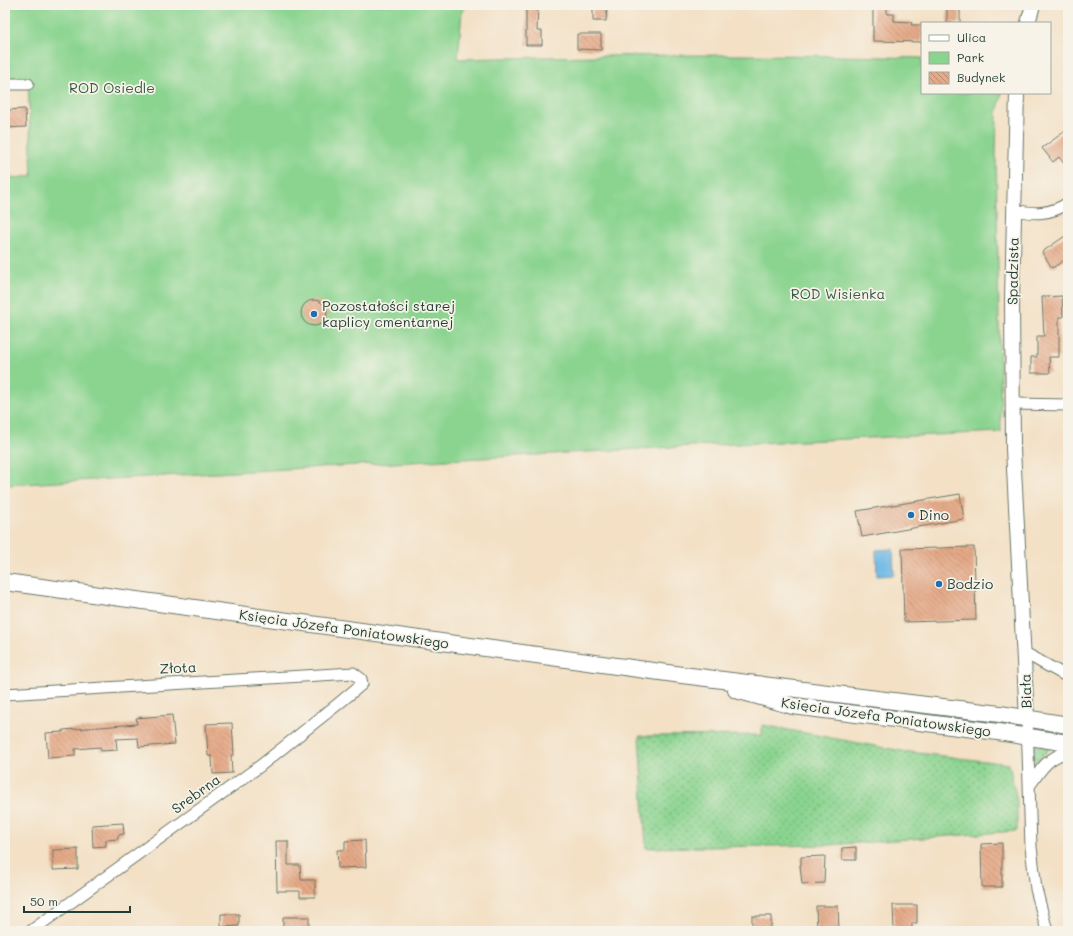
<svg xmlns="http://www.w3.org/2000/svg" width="1073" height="936" viewBox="0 0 1073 936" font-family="Mali,sans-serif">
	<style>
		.grass { fill: url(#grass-dots); stroke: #558862 }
		.green { fill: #8bd490; stroke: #558862 }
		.water { fill: #69b6e3; stroke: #447a8c }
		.building { fill: url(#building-back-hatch) }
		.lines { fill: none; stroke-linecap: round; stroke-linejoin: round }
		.minor-casing { stroke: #697667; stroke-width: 13 }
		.tertiary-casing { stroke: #697667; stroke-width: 16 }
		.secondary-casing { stroke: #697667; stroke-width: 18 }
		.minor { stroke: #fff; stroke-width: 11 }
		.tertiary { stroke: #fff; stroke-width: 14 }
		.secondary { stroke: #fff; stroke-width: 16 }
		.poi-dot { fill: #1f6fb2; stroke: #f7f3e8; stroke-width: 1.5 }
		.labels { text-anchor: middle; stroke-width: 3.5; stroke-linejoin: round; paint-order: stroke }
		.park-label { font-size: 14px; fill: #355b46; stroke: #f7f3e8 }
		.street-label { font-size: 14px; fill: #1f3d34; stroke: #f7f3e8 }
		.poi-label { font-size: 14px; fill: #1f3d34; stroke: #f7f3e8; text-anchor: start }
	</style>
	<defs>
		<pattern id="grass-dots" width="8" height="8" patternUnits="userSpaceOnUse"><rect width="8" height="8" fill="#8bd490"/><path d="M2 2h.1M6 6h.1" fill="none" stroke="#71ad76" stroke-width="1.8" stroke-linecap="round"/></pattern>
		<pattern id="building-back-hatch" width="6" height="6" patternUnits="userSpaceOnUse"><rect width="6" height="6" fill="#e5a987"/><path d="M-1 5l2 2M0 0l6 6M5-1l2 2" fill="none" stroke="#b98b6f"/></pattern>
	</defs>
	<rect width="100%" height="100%" fill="#f7f3e8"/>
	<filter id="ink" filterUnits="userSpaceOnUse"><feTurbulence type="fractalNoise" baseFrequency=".025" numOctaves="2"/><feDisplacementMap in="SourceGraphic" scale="8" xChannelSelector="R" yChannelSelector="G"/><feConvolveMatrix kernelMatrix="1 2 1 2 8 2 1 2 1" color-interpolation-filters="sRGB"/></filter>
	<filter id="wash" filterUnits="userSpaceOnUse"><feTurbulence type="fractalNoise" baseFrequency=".012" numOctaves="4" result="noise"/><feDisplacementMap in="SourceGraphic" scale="16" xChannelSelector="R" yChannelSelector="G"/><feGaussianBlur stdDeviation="0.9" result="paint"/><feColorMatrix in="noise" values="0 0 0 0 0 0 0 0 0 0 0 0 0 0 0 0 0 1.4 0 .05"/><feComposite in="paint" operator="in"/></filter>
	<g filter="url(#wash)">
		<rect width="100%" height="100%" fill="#f3e0c5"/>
		<!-- grass -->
		<path class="grass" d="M 762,725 L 902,751 L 1009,764 L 1017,801 L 1017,831 L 830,845 L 646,848 L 639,736 L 762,735 Z
			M 1034,745 L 1051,747 L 1035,764 Z"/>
		<!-- green -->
		<path class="green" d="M 17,5 L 469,5 L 462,11 L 458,59 C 613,55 767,53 922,58 L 922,93 L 1002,93 L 997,113 L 996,154 L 1001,432 L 693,446 L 5,485 L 5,179 L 32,176 L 28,79 L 5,79 L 5,9 Z"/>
		<!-- water -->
		<path class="water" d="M 893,549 L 894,575 L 877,576 L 876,550 Z"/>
		<g id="blocks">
			<!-- building -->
			<path class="building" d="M 526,5 L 538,5 L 537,31 L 542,31 L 542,45 L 526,45 Z
				M 593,5 L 607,5 L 606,21 L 593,21 Z
				M 873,5 L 887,5 L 887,14 L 894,14 L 894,21 L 912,22 L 911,25 L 922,25 L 922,42 L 873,41 Z
				M 947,5 L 960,5 L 960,23 L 947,23 Z
				M 577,34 L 601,34 L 601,50 L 577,49 Z
				M 25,109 L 26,127 L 5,128 L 5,110 Z
				M 1068,129 L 1068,169 L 1059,157 L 1053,162 L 1042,148 Z
				M 1068,234 L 1068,258 L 1052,268 L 1042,252 Z
				M 1062,296 L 1063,317 L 1059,317 L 1059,357 L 1049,357 L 1050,373 L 1031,373 L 1031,357 L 1037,357 L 1037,336 L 1044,336 L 1042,297 Z
				M301 313a13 13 0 1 1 26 0a13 13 0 1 1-26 0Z
				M 960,494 L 964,519 L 862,537 L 857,511 Z
				M 974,547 L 976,620 L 904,622 L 902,549 Z
				M 172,715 L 175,744 L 139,747 L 138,738 L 116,739 L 117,750 L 101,751 L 100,747 L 75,749 L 75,756 L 48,758 L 46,733 L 63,732 L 63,730 L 137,724 L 136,718 Z
				M 232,723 L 234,755 L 231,755 L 232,773 L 213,774 L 212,756 L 208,756 L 206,724 Z
				M 123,823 L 124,834 L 118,835 L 118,839 L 106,840 L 106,846 L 93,847 L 92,825 Z
				M 365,840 L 366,867 L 338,868 L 337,850 L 345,850 L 345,841 Z
				M 276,841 L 288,841 L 288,865 L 300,865 L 301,880 L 315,880 L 315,897 L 300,897 L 300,891 L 277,891 Z
				M 1002,843 L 1002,887 L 982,887 L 981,844 Z
				M 856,847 L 856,860 L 842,860 L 842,848 Z
				M 78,849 L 78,869 L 53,870 L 53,850 Z
				M 825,856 L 824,883 L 802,884 L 800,865 L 801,865 L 801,857 Z
				M 893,905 L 917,905 L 917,923 L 912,923 L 912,931 L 894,931 Z
				M 816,906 L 838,906 L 839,931 L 817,931 Z
				M 221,914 L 239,914 L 239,926 L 221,927 Z
				M 752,916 L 771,916 L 771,931 L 752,931 Z
				M 283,917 L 309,917 L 309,931 L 283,931 Z"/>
		</g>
	</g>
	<g filter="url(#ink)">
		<use href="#blocks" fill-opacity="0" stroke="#697667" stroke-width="1"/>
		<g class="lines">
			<defs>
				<path id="minor" d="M 5,84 L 28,84
					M 1014,210 C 1034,214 1050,215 1068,203
					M 1013,404 L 1068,405
					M 1025,653 L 1068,677
					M 5,694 L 353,673 L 361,679 L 362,684 L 338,704 L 260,766 L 31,931
					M 1027,719 L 1031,847 L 1036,889 L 1047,931
					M 1030,785 C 1041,769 1048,757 1068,752"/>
				<path id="tertiary" d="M 1028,23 L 1033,5
					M 1017,93 L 1012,299 L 1013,449 L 1027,719"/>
				<path id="secondary" d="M 5,582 L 682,675 L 1000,714 L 1068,725
					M 736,690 L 793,706 L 998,732 L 1068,743"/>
			</defs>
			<!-- minor casing -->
			<use href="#minor" class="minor-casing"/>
			<!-- tertiary casing -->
			<use href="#tertiary" class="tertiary-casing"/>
			<!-- secondary casing -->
			<use href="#secondary" class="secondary-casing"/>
			<!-- minor -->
			<use href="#minor" class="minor"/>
			<!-- tertiary -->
			<use href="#tertiary" class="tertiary"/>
			<!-- secondary -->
			<use href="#secondary" class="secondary"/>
		</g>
	</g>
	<!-- markers -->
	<g class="poi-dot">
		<circle cx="314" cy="314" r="4"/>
		<circle cx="911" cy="515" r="4"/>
		<circle cx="939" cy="584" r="4"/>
	</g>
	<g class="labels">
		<!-- park labels -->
		<g class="park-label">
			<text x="112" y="93">ROD Osiedle</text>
			<text x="838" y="299">ROD Wisienka</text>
		</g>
		<!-- street labels -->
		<g class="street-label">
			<text transform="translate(1013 271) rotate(-89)" y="5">Spadzista</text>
			<text transform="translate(344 629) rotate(8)" y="5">Księcia Józefa Poniatowskiego</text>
			<text transform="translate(178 668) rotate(-3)" y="5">Złota</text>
			<text transform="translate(1026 691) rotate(-92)" y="5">Biała</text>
			<text transform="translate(886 717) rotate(8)" y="5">Księcia Józefa Poniatowskiego</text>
			<text transform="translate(196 794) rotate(-36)" y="5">Srebrna</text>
		</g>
		<!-- poi labels -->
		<g class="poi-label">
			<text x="322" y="311">Pozostałości starej<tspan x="322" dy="16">kaplicy cmentarnej</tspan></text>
			<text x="919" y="520">Dino</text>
			<text x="947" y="589">Bodzio</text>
		</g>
	</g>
	<!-- margin -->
	<rect width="1073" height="936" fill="none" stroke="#f7f3e8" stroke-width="20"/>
	<!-- legend -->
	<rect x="921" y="22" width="130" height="72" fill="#f7f3e8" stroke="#a1aaa0"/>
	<rect x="929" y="35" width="20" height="6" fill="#ffffff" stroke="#a1aaa0"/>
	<text x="957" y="42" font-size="12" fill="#1f3d34">Ulica</text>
	<rect x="929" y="52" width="20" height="12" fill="#8bd490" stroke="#a1aaa0"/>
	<text x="957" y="62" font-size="12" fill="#1f3d34">Park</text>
	<rect x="929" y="72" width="20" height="12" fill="url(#building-back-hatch)" stroke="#a1aaa0"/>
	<text x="957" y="82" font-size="12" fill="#1f3d34">Budynek</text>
	<!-- scale -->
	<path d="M24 906v6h106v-6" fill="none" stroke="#1f3d34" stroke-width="2"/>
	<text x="30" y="906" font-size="12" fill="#1f3d34" stroke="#f7f3e8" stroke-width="3" paint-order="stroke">50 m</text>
</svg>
